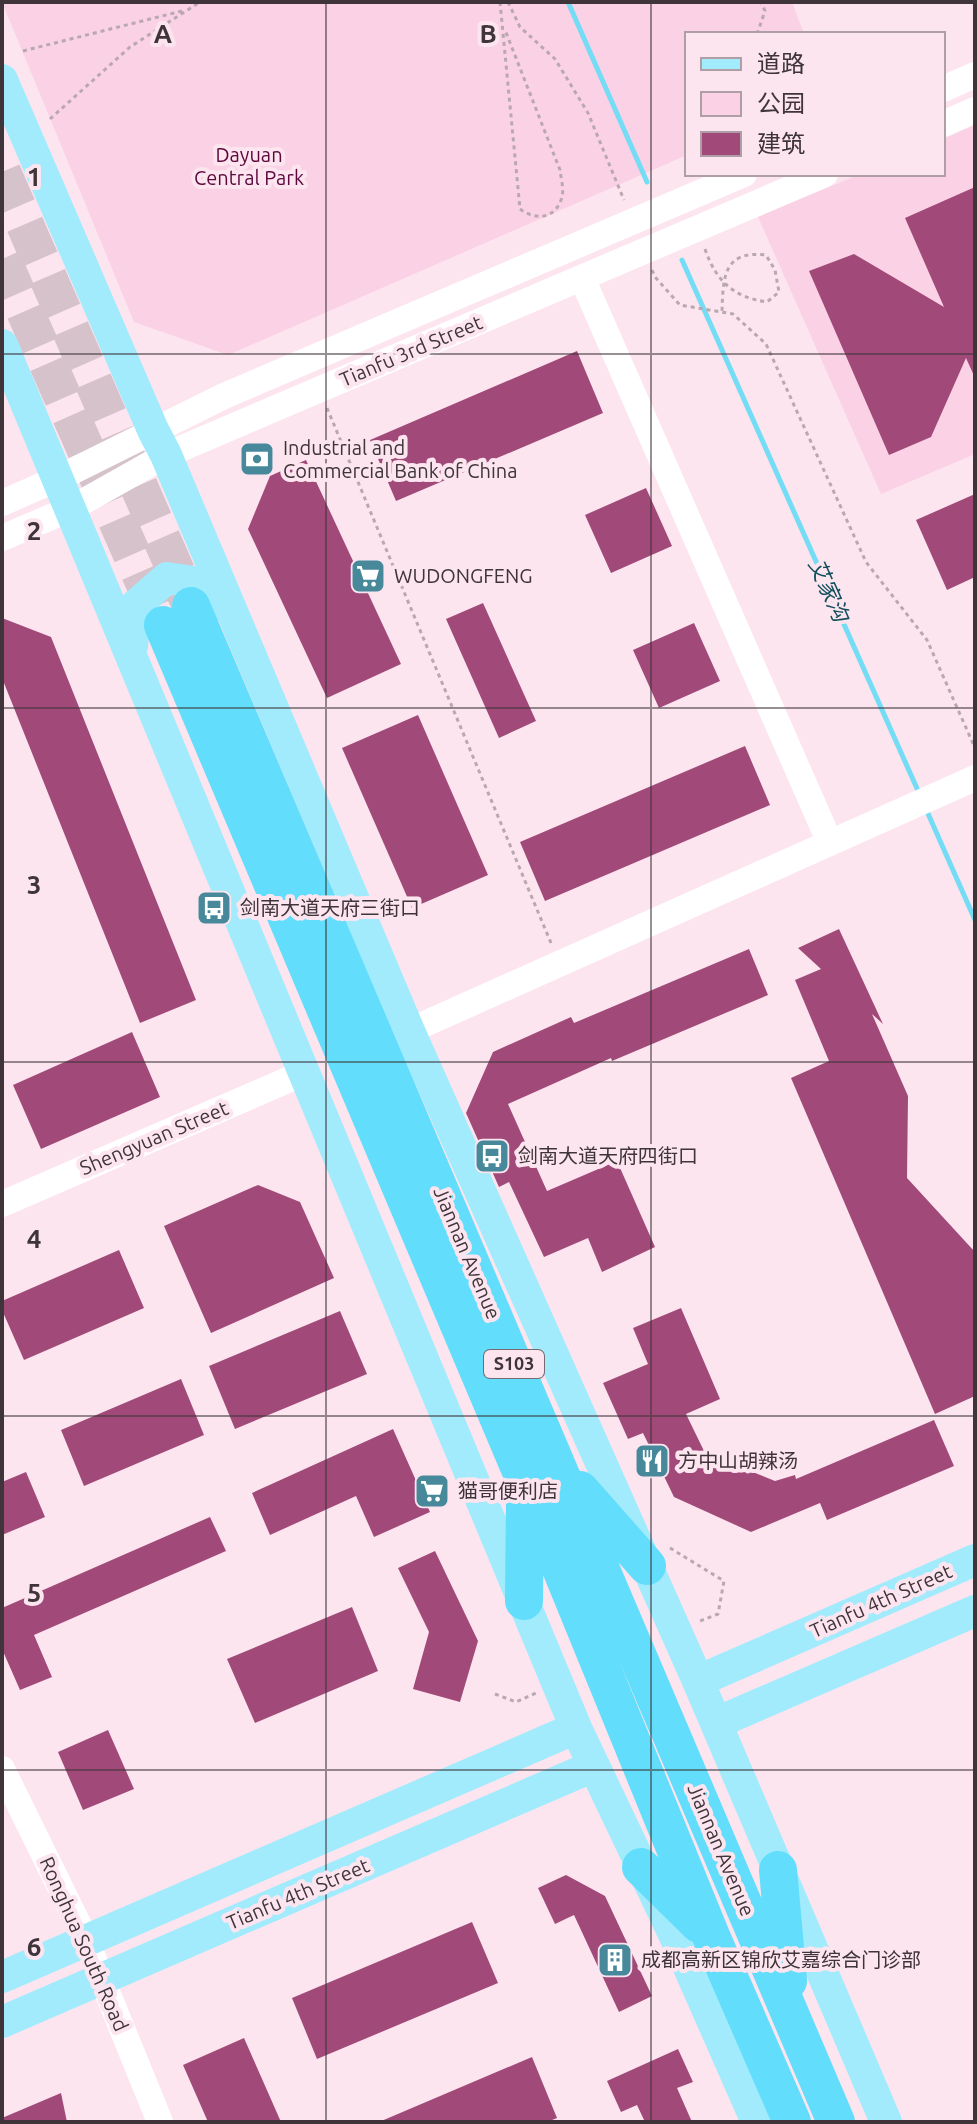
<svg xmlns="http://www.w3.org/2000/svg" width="977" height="2124" viewBox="0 0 977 2124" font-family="Ubuntu,'Noto Sans SC',sans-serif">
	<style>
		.green { fill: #fbd1e5 }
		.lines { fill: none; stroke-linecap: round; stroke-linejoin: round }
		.stream { stroke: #75dcf5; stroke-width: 5 }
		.building { fill: #a14a79 }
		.highway-tunnel { stroke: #d6c2cb; stroke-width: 38; stroke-dasharray: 38 19; stroke-linecap: butt }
		.path { stroke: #baa8b0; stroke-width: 3; stroke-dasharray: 4 4; stroke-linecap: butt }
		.minor { stroke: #fff; stroke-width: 26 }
		.major { stroke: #a1ebfd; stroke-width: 32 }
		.highway { stroke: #62ddfb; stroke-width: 38 }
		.grid { fill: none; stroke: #3e3439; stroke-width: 2; stroke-opacity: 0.55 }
		.labels { text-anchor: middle; stroke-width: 8; stroke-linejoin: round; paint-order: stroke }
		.shield { fill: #fce5ef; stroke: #776970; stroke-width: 2 }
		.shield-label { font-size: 18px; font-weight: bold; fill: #3e3439 }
		.park-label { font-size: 20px; fill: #5d073e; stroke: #fce5ef }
		.street-label { font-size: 20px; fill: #3e3439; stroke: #fce5ef }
		.poi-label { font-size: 20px; fill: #3e3439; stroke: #fce5ef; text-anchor: start }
		.water-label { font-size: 22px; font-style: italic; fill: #124f5d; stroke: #fce5ef }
		.grid-label { font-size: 26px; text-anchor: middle; font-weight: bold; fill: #3e3439; stroke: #fce5ef; stroke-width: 8; stroke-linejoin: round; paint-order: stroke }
	</style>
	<rect width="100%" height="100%" fill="#fce5ef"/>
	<!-- green -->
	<path class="green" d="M 2,2 L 792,2 L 804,34 L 687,34 L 687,155 L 228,355 L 134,322 Z
		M 975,125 L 975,454 L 881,494 L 758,217 L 860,174 L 943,174 L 943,139 Z"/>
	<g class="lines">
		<!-- stream -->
		<path class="stream" d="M 568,2 L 647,182
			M 682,260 L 919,793
			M 926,809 L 975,920"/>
	</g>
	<!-- building -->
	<path class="building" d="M 975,187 L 975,378 L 966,358 L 931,437 L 889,455 L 809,271 L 854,254 L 944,307 L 905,218 Z
		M 577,351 L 603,413 L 396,501 L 370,440 Z
		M 306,460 L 401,664 L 327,698 L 248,529 L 270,476 Z
		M 646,488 L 672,546 L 611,573 L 585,515 Z
		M 975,494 L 975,577 L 947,590 L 916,520 Z
		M 483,603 L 536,721 L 499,738 L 446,619 Z
		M 2,618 L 51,637 L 196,1000 L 140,1023 L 2,678 Z
		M 694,623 L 720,681 L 659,708 L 633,650 Z
		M 418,715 L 488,875 L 412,908 L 342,748 Z
		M 745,746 L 770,805 L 545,901 L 520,842 Z
		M 839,929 L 883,1024 L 872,1014 L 908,1096 L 907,1178 L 975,1252 L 975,1396 L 935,1414 L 791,1078 L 829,1061 L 795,980 L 821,969 L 798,948 Z
		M 749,949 L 768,995 L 612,1061 L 611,1058 L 508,1104 L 547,1191 L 617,1161 L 655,1247 L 602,1272 L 588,1238 L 544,1257 L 509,1182 L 499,1187 L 466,1113 L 493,1052 L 571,1017 L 574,1023 Z
		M 132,1032 L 160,1097 L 41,1149 L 13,1085 Z
		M 258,1185 L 300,1202 L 334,1278 L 211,1333 L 164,1226 Z
		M 119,1250 L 144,1308 L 24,1360 L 2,1310 L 2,1301 Z
		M 681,1308 L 720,1399 L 686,1414 L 705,1453 L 775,1481 L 795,1475 L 796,1479 L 934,1420 L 954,1466 L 827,1520 L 820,1503 L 751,1532 L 674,1497 L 643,1433 L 628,1439 L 603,1383 L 648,1364 L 633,1328 Z
		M 340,1311 L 367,1374 L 235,1429 L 209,1366 Z
		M 181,1379 L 204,1435 L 84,1486 L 61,1430 Z
		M 393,1429 L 430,1512 L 374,1537 L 356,1496 L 270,1535 L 252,1493 Z
		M 26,1472 L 45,1517 L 2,1535 L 2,1482 Z
		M 210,1517 L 226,1551 L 34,1635 L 52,1677 L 20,1690 L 2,1649 L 2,1608 Z
		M 435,1551 L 478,1641 L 460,1702 L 413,1689 L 429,1632 L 398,1568 Z
		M 352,1607 L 378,1671 L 255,1723 L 227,1659 Z
		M 108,1730 L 134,1789 L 83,1810 L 58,1752 Z
		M 566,1875 L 605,1896 L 652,1996 L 619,2012 L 574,1915 L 555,1924 L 538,1888 Z
		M 472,1922 L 498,1983 L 317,2059 L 292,1998 Z
		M 244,2038 L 281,2122 L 208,2122 L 183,2065 Z
		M 678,2049 L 693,2082 L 677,2088 L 692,2122 L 645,2122 L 637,2105 L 621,2112 L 607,2081 Z
		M 532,2057 L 557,2118 L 547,2122 L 379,2122 Z
		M 61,2093 L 67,2122 L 2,2122 L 2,2118 Z"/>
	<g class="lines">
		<!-- highway-tunnel -->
		<path class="highway-tunnel" d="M 2,172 L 191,606
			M 2,259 L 163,625"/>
		<!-- path -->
		<path class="path" d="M 500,2 L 520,209 C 536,221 556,219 562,197 C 564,189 561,178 560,170 L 505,30
			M 508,2 L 520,27 L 555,59 L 588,113 L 624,200
			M 757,34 L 765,11 L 761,2
			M 23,51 L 182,11
			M 50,119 L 130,47 L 200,2
			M 705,249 C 716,281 733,297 767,302 L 779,292 L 775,270 L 766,255 C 723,250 723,278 722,312
			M 652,270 L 655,277 L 680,305 L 733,314 L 766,344 L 866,562 L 927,640 L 975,748
			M 327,408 L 551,943
			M 670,1548 L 724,1581 L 718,1614 L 700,1621
			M 495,1694 L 516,1702 L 536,1693"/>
		<!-- minor -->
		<path class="minor" d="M 943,89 L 975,75
			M 943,124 L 975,110
			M 582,278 L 830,843
			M 2,503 L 59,478 L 224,396 L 744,174
			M 2,538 L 72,508 L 166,455 L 825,174
			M 409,1031 L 975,778
			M 2,1204 L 306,1072
			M 2,1769 L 86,1940 L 160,2122"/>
		<!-- major -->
		<path class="major" d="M 2,80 L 153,430 L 166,455 L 409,1031 L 698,1681 L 886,2122
			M 2,345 L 576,1728 L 680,1947 L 757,2122
			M 132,646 L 136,605 L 167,578 L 200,583 L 228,608
			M 698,1681 L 975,1560
			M 716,1723 L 975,1611
			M 2,1977 L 576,1728
			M 2,2022 L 594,1766"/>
		<!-- highway -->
		<path class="highway" d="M 191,606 L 836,2122
			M 163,625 L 526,1483 L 711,1936 L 792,2122
			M 580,1490 L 647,1566
			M 524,1601 L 525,1502
			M 641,1867 L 699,1924
			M 778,1870 L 788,1981"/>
	</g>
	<!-- grid -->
	<path class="grid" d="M 326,2 L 326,2122M 651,2 L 651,2122M 2,354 L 975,354M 2,708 L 975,708M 2,1062 L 975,1062M 2,1416 L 975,1416M 2,1770 L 975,1770"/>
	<!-- icons -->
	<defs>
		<symbol id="bank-square" viewBox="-11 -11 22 22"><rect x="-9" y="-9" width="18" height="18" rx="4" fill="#47899a" stroke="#fce5ef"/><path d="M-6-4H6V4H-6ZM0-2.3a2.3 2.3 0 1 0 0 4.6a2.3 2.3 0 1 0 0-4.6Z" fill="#fff"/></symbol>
		<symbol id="supermarket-square" viewBox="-11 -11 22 22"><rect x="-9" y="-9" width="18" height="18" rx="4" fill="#47899a" stroke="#fce5ef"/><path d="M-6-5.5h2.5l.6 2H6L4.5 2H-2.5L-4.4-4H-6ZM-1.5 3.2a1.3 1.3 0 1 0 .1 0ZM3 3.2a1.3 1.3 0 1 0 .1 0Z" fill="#fff"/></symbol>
		<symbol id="bus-square" viewBox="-11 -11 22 22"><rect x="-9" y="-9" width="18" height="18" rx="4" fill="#47899a" stroke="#fce5ef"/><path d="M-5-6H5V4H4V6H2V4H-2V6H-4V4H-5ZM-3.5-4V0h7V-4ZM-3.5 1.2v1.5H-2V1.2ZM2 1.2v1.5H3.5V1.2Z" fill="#fff"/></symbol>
		<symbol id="restaurant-square" viewBox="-11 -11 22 22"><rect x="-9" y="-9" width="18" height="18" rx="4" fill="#47899a" stroke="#fce5ef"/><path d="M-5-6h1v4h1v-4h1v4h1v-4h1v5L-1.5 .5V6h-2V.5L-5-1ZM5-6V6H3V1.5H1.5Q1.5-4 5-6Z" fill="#fff"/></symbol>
		<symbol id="building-square" viewBox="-11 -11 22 22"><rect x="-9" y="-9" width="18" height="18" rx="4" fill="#47899a" stroke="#fce5ef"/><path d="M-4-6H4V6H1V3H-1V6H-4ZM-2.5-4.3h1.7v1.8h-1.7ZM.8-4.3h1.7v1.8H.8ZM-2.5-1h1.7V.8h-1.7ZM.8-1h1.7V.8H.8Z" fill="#fff"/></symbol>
	</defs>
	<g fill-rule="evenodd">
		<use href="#bank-square" x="237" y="439" width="40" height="40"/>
		<use href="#supermarket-square" x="348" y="556" width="40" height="40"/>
		<use href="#bus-square" x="194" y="888" width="40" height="40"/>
		<use href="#bus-square" x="472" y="1136" width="40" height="40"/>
		<use href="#restaurant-square" x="632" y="1441" width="40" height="40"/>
		<use href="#supermarket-square" x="412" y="1471" width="40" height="40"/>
		<use href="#building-square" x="595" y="1940" width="40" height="40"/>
	</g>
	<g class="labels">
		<!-- shield labels -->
		<rect class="shield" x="484" y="1350" width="60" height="28" rx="6"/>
		<g class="shield-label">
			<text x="514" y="1370">S103</text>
		</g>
		<!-- park labels -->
		<g class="park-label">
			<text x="249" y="162">Dayuan<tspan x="249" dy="23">Central Park</tspan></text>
		</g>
		<!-- street labels -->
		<g class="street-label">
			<text transform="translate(411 351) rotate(-23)" y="7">Tianfu 3rd Street</text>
			<text transform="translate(154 1138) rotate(-23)" y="7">Shengyuan Street</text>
			<text transform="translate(467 1253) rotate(67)" y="7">Jiannan Avenue</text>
			<text transform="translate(881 1601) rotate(-24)" y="7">Tianfu 4th Street</text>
			<text transform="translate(721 1850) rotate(67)" y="7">Jiannan Avenue</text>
			<text transform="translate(298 1894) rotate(-23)" y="7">Tianfu 4th Street</text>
			<text transform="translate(84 1944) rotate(66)" y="7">Ronghua South Road</text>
		</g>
		<!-- poi labels -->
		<g class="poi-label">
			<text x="283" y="455">Industrial and<tspan x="283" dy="23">Commercial Bank of China</tspan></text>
			<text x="394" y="583">WUDONGFENG</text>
			<text x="240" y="915">剑南大道天府三街口</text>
			<text x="518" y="1163">剑南大道天府四街口</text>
			<text x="678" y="1468">方中山胡辣汤</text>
			<text x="458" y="1498">猫哥便利店</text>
			<text x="641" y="1967">成都高新区锦欣艾嘉综合门诊部</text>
		</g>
		<!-- water labels -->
		<g class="water-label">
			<text transform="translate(829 590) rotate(66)" y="8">艾家沟</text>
		</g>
	</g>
	<g class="grid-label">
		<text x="163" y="43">A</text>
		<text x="488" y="43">B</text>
		<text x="34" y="186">1</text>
		<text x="34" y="540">2</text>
		<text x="34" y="894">3</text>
		<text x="34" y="1248">4</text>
		<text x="34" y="1602">5</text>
		<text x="34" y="1956">6</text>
	</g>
	<!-- border -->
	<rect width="977" height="2124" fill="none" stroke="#3e3439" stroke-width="8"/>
	<!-- legend -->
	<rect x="685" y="32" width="260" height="144" fill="#fce5ef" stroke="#b09ea6" stroke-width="2"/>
	<rect x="701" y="58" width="40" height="12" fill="#a1ebfd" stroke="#b09ea6" stroke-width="2"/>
	<text x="757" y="72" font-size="24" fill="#3e3439">道路</text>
	<rect x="701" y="92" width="40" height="24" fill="#fbd1e5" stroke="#b09ea6" stroke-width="2"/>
	<text x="757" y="112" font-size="24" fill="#3e3439">公园</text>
	<rect x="701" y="132" width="40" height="24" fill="#a14a79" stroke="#b09ea6" stroke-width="2"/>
	<text x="757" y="152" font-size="24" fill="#3e3439">建筑</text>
</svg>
